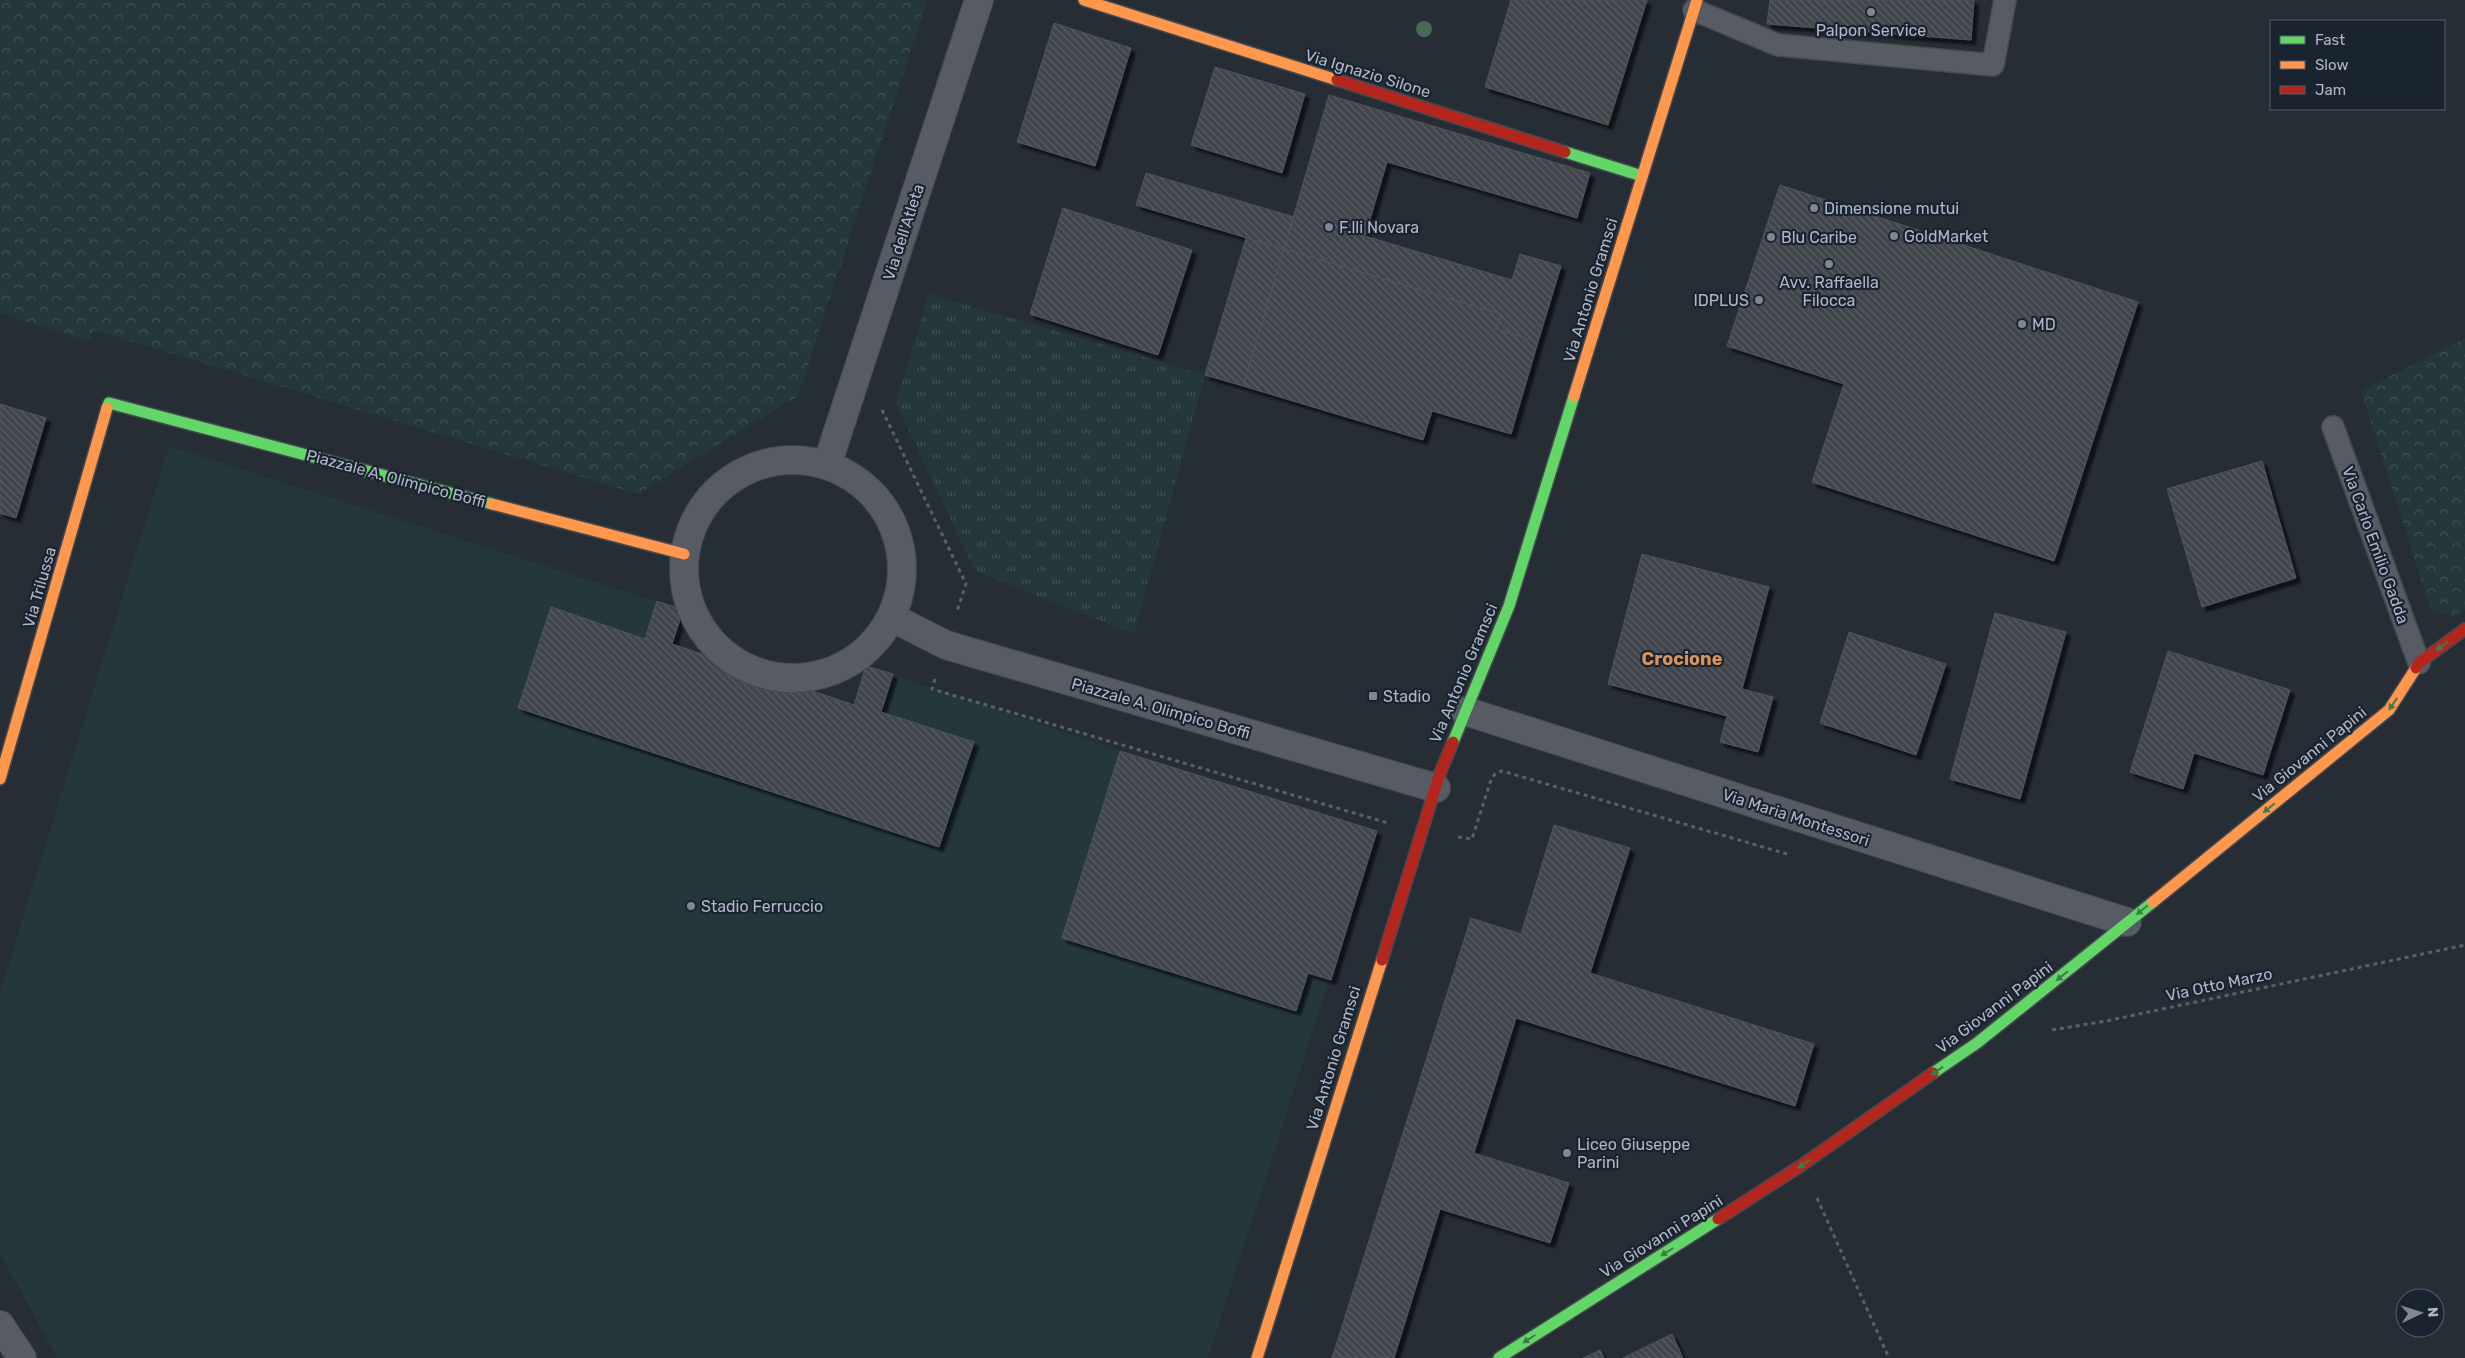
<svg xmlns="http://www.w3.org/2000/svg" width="2465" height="1358" viewBox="0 0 2465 1358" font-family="Rubik,sans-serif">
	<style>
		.grass { fill: url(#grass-tufts) }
		.forest { fill: url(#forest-crowns) }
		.pitch { fill: #24373b }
		.building { fill: url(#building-back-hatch); stroke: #4f545d; filter: url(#shadow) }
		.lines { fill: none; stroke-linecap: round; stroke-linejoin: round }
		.lane-casing { stroke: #454950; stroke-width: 24 }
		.street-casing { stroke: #454950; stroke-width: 30 }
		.fast-casing { stroke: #454950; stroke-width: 14 }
		.slow-casing { stroke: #454950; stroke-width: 14 }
		.jam-casing { stroke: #454950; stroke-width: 14 }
		.path { stroke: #5a6067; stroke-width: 3; stroke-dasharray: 4 4; stroke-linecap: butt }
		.lane { stroke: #575c64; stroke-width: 21 }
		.street { stroke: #575c64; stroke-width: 28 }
		.fast { stroke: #63d668; stroke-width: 11 }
		.slow { stroke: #ff974d; stroke-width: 11 }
		.jam { stroke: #b3261e; stroke-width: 11 }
		.tree { fill: #4a6857 }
		.oneway { fill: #3e7c4c }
		.poi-dot { fill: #808794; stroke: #1a2330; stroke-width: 2 }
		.labels { text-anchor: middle; stroke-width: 4.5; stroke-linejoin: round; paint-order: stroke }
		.poi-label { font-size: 16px; fill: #b0b8c7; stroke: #1a2330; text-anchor: start }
		.street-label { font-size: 16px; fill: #b0b8c7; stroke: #1a2330 }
		.neighbourhood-label { font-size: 18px; font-weight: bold; fill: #d8945b; stroke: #1a2330 }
	</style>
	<defs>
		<pattern id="grass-tufts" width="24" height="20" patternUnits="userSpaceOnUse" patternTransform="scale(1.25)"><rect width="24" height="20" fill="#24373b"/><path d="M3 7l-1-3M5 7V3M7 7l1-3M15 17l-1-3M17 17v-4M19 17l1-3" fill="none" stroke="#415256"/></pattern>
		<pattern id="forest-crowns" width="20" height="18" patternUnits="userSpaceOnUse" patternTransform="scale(1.25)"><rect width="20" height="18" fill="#24373b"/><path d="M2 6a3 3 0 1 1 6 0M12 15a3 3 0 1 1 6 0" fill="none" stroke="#415256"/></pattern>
		<pattern id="building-back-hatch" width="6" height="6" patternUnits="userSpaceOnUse" patternTransform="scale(1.25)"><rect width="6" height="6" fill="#40454c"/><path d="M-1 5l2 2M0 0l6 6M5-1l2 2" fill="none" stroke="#595e64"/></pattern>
		<filter id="shadow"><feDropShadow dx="4.5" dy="4.5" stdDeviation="1" flood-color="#0009"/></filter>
	</defs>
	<rect width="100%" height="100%" fill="#272d35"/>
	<!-- grass -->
	<path class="grass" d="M 929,294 L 1205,375 L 1134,634 L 975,571 L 896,403 Z"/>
	<!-- forest -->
	<path class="forest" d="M 0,0 L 927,0 L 798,396 L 638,494 L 94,330 L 89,341 L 0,313 Z
		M 2465,338 L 2465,609 L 2456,617 L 2431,610 L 2361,391 Z"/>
	<!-- pitch -->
	<path class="pitch" d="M 169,446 L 683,610 L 672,644 L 854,704 L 866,666 L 1120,751 L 1377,831 L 1208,1358 L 57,1358 L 0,1253 L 0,992 Z"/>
	<!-- building -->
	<path class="building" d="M 1511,0 L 1647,0 L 1608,125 L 1485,87 Z
		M 1770,0 L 1974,0 L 1971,40 L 1767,24 Z
		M 1054,23 L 1131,48 L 1095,166 L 1017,142 Z
		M 1215,67 L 1305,94 L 1282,173 L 1191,145 Z
		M 1329,95 L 1590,173 L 1577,218 L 1387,162 L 1365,236 L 1512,280 L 1520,254 L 1561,266 L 1538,342 L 1496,329 L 1501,314 L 1284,249 Z
		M 1146,173 L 1294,217 L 1284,249 L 1136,205 Z
		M 1780,185 L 2138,302 L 2054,561 L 1812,482 L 1844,384 L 1727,346 Z
		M 1063,208 L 1192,250 L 1158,355 L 1030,314 Z
		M 1246,238 L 1284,249 L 1243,386 L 1205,375 Z
		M 1284,249 L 1501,314 L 1496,329 L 1538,342 L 1511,434 L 1432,411 L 1423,440 L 1243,386 Z
		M 0,404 L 46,418 L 16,518 L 0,513 Z
		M 2262,461 L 2296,578 L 2202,607 L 2167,489 Z
		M 1642,554 L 1769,587 L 1742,689 L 1773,697 L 1758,752 L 1720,742 L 1727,716 L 1608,684 Z
		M 657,601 L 683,610 L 672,644 L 854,705 L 866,666 L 893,674 L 881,712 L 974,742 L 939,847 L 518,708 L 551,607 L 645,639 Z
		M 1995,613 L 2066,632 L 2020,799 L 1950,779 Z
		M 1849,632 L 1946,664 L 1916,755 L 1820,723 Z
		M 2168,651 L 2290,690 L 2263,775 L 2194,753 L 2183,789 L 2130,772 Z
		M 1120,751 L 1377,831 L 1331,980 L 1308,973 L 1296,1011 L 1062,938 Z
		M 1554,825 L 1630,848 L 1590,973 L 1814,1044 L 1795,1106 L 1516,1018 L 1474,1153 L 1569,1183 L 1550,1243 L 1440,1209 L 1394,1358 L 1332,1358 L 1471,918 L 1521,934 Z
		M 1672,1334 L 1683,1358 L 1623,1358 Z
		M 1600,1350 L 1604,1358 L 1583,1358 Z"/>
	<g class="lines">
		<defs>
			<path id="lane" d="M 1694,10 L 1778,45 L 1993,65 L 2005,0
				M 2333,427 L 2419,663"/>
			<path id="street" d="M684 569a109 109 0 1 1 218 0a109 109 0 1 1-218 0Z
				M 827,465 L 979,0
				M 891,617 L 946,645 L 1436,788
				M 1465,711 L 2127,922
				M 0,1325 L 22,1358"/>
			<path id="fast" d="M 1565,152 L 1642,176
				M 107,408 L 109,403 L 492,504
				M 1453,742 L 1509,606 L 1574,396
				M 1933,1073 L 1977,1043 L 2153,902
				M 1499,1358 L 1718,1219"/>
			<path id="slow" d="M 1084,0 L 1337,80
				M 1574,396 L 1697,0
				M 492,504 L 684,554
				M 0,779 L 107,408
				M 2153,902 L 2389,710 L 2416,668
				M 1257,1358 L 1382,960"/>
			<path id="jam" d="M 1337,80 L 1565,152
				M 2416,668 L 2419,663 L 2465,629
				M 1382,960 L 1440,773 L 1453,742
				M 1718,1219 L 1802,1165 L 1933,1073"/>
		</defs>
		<!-- lane casing -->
		<use href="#lane" class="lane-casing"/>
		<!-- street casing -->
		<use href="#street" class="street-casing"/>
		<!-- fast casing -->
		<use href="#fast" class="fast-casing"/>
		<!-- slow casing -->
		<use href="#slow" class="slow-casing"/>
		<!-- jam casing -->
		<use href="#jam" class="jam-casing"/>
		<!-- path -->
		<path class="path" d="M 882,410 L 966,584 L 957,611
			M 935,679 L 932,689 L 1388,823
			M 1458,837 L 1472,839 L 1491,780 L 1495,774 L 1502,771 L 1787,854
			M 2052,1030 L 2106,1021 L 2465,945
			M 1817,1198 L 1889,1358"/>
		<!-- lane -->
		<use href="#lane" class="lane"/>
		<!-- street -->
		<use href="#street" class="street"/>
		<!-- fast -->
		<use href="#fast" class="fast"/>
		<!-- slow -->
		<use href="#slow" class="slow"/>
		<!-- jam -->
		<use href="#jam" class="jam"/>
	</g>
	<!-- trees -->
	<circle class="tree" cx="1424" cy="29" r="8"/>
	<!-- one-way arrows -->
	<defs><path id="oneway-solid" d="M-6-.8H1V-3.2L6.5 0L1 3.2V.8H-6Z" transform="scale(1.25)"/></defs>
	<g class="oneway">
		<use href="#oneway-solid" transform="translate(2442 646) rotate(143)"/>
		<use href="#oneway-solid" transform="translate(2393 704) rotate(124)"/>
		<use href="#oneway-solid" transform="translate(2269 808) rotate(141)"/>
		<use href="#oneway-solid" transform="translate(2142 910) rotate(141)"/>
		<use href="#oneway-solid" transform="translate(2062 976) rotate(141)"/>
		<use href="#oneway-solid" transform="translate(1937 1071) rotate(144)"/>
		<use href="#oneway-solid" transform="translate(1804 1164) rotate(146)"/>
		<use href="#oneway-solid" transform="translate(1667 1252) rotate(148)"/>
		<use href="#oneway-solid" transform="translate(1529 1339) rotate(148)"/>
	</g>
	<!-- markers -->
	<g class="poi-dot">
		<circle cx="1871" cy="12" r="5"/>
		<circle cx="1814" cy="208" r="5"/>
		<circle cx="1329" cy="227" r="5"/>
		<circle cx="1894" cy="236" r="5"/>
		<circle cx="1771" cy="237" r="5"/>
		<circle cx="1829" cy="264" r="5"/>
		<circle cx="1759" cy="300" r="5"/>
		<circle cx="2022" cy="324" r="5"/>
		<rect x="1368" y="691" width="10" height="10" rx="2.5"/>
		<circle cx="691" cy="906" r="5"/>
		<circle cx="1567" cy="1153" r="5"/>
	</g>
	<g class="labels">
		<!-- poi labels -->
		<g class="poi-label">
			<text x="1871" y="36" text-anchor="middle">Palpon Service</text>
			<text x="1824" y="214">Dimensione mutui</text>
			<text x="1339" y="233">F.lli Novara</text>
			<text x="1904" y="242">GoldMarket</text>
			<text x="1781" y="243">Blu Caribe</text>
			<text x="1829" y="288" text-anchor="middle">Avv. Raffaella<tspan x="1829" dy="18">Filocca</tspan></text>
			<text x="1749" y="306" text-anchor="end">IDPLUS</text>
			<text x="2032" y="330">MD</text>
			<text x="1383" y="702">Stadio</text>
			<text x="701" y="912">Stadio Ferruccio</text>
			<text x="1577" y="1150">Liceo Giuseppe<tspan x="1577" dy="18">Parini</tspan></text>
		</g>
		<!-- street labels -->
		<g class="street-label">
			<text transform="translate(1368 73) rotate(17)" y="6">Via Ignazio Silone</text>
			<text transform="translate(903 232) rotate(-72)" y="6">Via dell'Atleta</text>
			<text transform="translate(1590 290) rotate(-73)" y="6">Via Antonio Gramsci</text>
			<text transform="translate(396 478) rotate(15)" y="6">Piazzale A. Olimpico Boffi</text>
			<text transform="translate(2376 545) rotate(70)" y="6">Via Carlo Emilio Gadda</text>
			<text transform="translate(39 587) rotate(-74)" y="6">Via Trilussa</text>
			<text transform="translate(1463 673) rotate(-67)" y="6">Via Antonio Gramsci</text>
			<text transform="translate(1161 708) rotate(16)" y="6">Piazzale A. Olimpico Boffi</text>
			<text transform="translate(2309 754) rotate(-39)" y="6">Via Giovanni Papini</text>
			<text transform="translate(1796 817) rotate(18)" y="6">Via Maria Montessori</text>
			<text transform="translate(2219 984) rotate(-12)" y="6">Via Otto Marzo</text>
			<text transform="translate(1994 1007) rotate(-37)" y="6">Via Giovanni Papini</text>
			<text transform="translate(1333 1058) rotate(-73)" y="6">Via Antonio Gramsci</text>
			<text transform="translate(1661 1236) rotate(-32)" y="6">Via Giovanni Papini</text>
		</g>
		<!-- neighbourhood labels -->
		<g class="neighbourhood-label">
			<text x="1682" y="665">Crocione</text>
		</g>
	</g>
	<!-- legend -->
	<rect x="2270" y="20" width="175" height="90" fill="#1a2330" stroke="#565f6c"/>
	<rect x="2280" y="36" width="25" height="8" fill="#63d668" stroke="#565f6c"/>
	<text x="2315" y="45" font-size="15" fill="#b0b8c7">Fast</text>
	<rect x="2280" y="61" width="25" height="8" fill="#ff974d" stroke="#565f6c"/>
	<text x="2315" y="70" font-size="15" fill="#b0b8c7">Slow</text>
	<rect x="2280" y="86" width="25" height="8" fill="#b3261e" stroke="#565f6c"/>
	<text x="2315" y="95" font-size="15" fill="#b0b8c7">Jam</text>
	<!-- north arrow -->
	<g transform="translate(2420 1313) rotate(86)"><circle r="24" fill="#1a2330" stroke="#565f6c"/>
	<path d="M0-4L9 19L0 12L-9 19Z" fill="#808794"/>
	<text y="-8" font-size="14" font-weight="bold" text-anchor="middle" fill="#b0b8c7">N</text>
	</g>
</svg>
